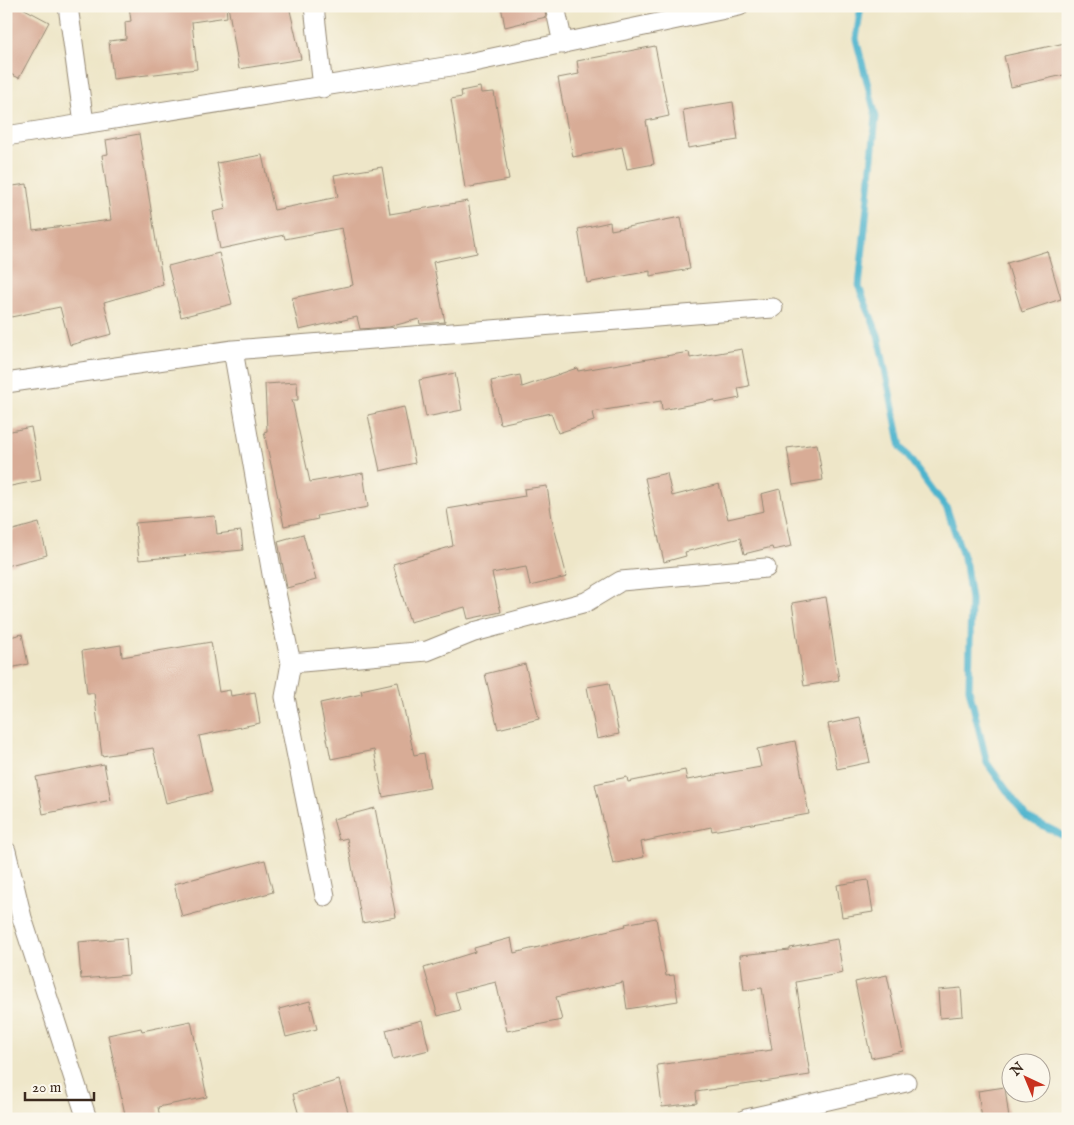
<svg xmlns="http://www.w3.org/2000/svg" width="1074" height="1125" viewBox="0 0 1074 1125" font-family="'IM FELL English',serif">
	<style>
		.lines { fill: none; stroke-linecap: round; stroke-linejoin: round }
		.stream { stroke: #4eb4cd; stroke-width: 7 }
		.building { fill: #d8ac96 }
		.street-casing { stroke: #948873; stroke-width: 21 }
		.street { stroke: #fff; stroke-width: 19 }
	</style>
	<rect width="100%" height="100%" fill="#fbf7ec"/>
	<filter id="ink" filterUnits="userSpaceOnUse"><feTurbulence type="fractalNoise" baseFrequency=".02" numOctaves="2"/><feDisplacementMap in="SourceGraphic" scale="10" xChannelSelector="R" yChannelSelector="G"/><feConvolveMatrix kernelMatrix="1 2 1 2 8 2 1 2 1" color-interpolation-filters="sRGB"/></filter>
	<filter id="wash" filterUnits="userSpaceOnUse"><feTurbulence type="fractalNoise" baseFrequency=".0096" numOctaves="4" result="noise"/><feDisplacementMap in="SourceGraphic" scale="20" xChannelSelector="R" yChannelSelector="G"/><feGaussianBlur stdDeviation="1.12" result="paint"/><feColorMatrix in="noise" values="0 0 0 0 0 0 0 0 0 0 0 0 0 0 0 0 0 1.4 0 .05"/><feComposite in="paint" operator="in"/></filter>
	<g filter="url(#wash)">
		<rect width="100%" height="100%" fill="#eee6c8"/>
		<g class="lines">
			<!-- stream -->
			<path class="stream" d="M 861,6 L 856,39 L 876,117 L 859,287 L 878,335 L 901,447 L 947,509 L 966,565 L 971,600 L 969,689 L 987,763 L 1026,817 L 1068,838"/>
		</g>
		<g id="blocks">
			<!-- building -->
			<path class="building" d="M 6,6 L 19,6 L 49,22 L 19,78 L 6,72 Z
				M 129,6 L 226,6 L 227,17 L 192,22 L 197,69 L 113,79 L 109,41 L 126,39 L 125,22 L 131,21 Z
				M 228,6 L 289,6 L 301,59 L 239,69 Z
				M 501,6 L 544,6 L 546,17 L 505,27 Z
				M 1065,43 L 1068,74 L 1011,87 L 1004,56 Z
				M 655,46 L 669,116 L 646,121 L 654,164 L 627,169 L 622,147 L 573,157 L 558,78 L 579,74 L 577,61 Z
				M 480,87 L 481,93 L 494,92 L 509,180 L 465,188 L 451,99 L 462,97 L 461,91 Z
				M 733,102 L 738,140 L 688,148 L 683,110 Z
				M 139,134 L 163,285 L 104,302 L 112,334 L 70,345 L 60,307 L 11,317 L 6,289 L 6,187 L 27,184 L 33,230 L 111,220 L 102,155 L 108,154 L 106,140 Z
				M 262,155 L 274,210 L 338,197 L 334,175 L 382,167 L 390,214 L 468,201 L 477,253 L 433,262 L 445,322 L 420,324 L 419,319 L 389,327 L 360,329 L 357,317 L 299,330 L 292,298 L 353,285 L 342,228 L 285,239 L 284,235 L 220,249 L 213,212 L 226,209 L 217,163 Z
				M 681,217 L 690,269 L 650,276 L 650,271 L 587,283 L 578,229 L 610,222 L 611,230 Z
				M 1047,251 L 1061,299 L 1022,312 L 1007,263 Z
				M 219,253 L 232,304 L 181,317 L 168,266 Z
				M 742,349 L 749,386 L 738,388 L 740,398 L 715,403 L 714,400 L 662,410 L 661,401 L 592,412 L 594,421 L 558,433 L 551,413 L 500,424 L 491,381 L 520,375 L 522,387 L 577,368 L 578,371 L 689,352 L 690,358 Z
				M 455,373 L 462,410 L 426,417 L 419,380 Z
				M 297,382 L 298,400 L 292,400 L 310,482 L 363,473 L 368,507 L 317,516 L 318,519 L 284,526 L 264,432 L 267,431 L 265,384 Z
				M 404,407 L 415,463 L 380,471 L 368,415 Z
				M 31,427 L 41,480 L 6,487 L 6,432 Z
				M 817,444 L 823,480 L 793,485 L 787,448 Z
				M 667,473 L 672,496 L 719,484 L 728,519 L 764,511 L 761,494 L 780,489 L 792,546 L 773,550 L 772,547 L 744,554 L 740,538 L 685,552 L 686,556 L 664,562 L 645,478 Z
				M 547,486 L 552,519 L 567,577 L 530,586 L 526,567 L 492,573 L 501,612 L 468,619 L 465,607 L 410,622 L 393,564 L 453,546 L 447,509 L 525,496 L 524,489 Z
				M 215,516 L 217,534 L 241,531 L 243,550 L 139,560 L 135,523 Z
				M 39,523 L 47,555 L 6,566 L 6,532 Z
				M 303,534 L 316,580 L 287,588 L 278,541 Z
				M 826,597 L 839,680 L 804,686 L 792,603 Z
				M 22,634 L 28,664 L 6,669 L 6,638 Z
				M 211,642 L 219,692 L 230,690 L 231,696 L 255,692 L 260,723 L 199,736 L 212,792 L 166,803 L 153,748 L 102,756 L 94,693 L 87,693 L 82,651 L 121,645 L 122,657 Z
				M 525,664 L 539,719 L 498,729 L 485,674 Z
				M 398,682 L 414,755 L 424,753 L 430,788 L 383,797 L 374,750 L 331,759 L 320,703 L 362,694 L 361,690 Z
				M 609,683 L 619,734 L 597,739 L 587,687 Z
				M 860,717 L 870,762 L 837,769 L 828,724 Z
				M 795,741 L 809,814 L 712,831 L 711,827 L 641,842 L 644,857 L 613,864 L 595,784 L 627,777 L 628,782 L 685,770 L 687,780 L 761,767 L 757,749 Z
				M 104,764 L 111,800 L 43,814 L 36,777 Z
				M 375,808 L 396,917 L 362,923 L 347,838 L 339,840 L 333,819 Z
				M 265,860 L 273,892 L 182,917 L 174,884 Z
				M 868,880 L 873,912 L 842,917 L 837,885 Z
				M 656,918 L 666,976 L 674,975 L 678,1001 L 627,1009 L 623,982 L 556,997 L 562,1020 L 507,1031 L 496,982 L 455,992 L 460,1010 L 438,1016 L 424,968 L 475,952 L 474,948 L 511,938 L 514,953 L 626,926 L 625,924 Z
				M 126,938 L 129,975 L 81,979 L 78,942 Z
				M 837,939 L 843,973 L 796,982 L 810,1075 L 696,1092 L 697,1103 L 662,1107 L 657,1065 L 772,1050 L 762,988 L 744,990 L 740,955 L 790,950 L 790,948 Z
				M 887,975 L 903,1051 L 871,1058 L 855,982 Z
				M 961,988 L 963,1016 L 940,1018 L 938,990 Z
				M 310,1001 L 317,1029 L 286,1037 L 279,1009 Z
				M 422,1020 L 429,1050 L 393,1059 L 386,1030 Z
				M 191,1021 L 207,1097 L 158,1107 L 160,1119 L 126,1119 L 108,1035 L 141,1028 L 142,1031 Z
				M 339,1080 L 350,1119 L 300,1119 L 293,1094 Z
				M 1005,1087 L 1009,1119 L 982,1119 L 978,1091 Z"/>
		</g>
	</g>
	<g filter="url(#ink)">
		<use href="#blocks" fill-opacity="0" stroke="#948873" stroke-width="1"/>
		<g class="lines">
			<defs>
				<path id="street" d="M 68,6 L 84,123
					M 314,6 L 323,88
					M 555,6 L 563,44
					M 6,136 L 464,64 L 739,6
					M 233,350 L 272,574 L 291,663 L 285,697 L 325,896
					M 6,383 L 233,350 L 773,308
					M 291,663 L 427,651 L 474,632 L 586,602 L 621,581 L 766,568
					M 6,851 L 22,918 L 87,1119
					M 746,1119 L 906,1082"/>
			</defs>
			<!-- street casing -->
			<use href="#street" class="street-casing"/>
			<!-- street -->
			<use href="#street" class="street"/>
		</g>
	</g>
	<!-- margin -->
	<rect width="1074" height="1125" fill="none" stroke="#fbf7ec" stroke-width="25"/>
	<!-- north arrow -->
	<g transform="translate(1026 1078) rotate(316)"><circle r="24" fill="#fbf7ec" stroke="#aea59a"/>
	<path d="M0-4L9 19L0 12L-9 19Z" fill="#c8321e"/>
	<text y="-8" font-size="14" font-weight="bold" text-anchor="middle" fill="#3b2a1e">N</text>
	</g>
	<!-- scale -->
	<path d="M25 1092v8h69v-8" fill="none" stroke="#3b2a1e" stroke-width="2.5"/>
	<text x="32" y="1092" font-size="15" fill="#3b2a1e" stroke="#fbf7ec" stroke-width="4" paint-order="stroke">20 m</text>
</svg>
